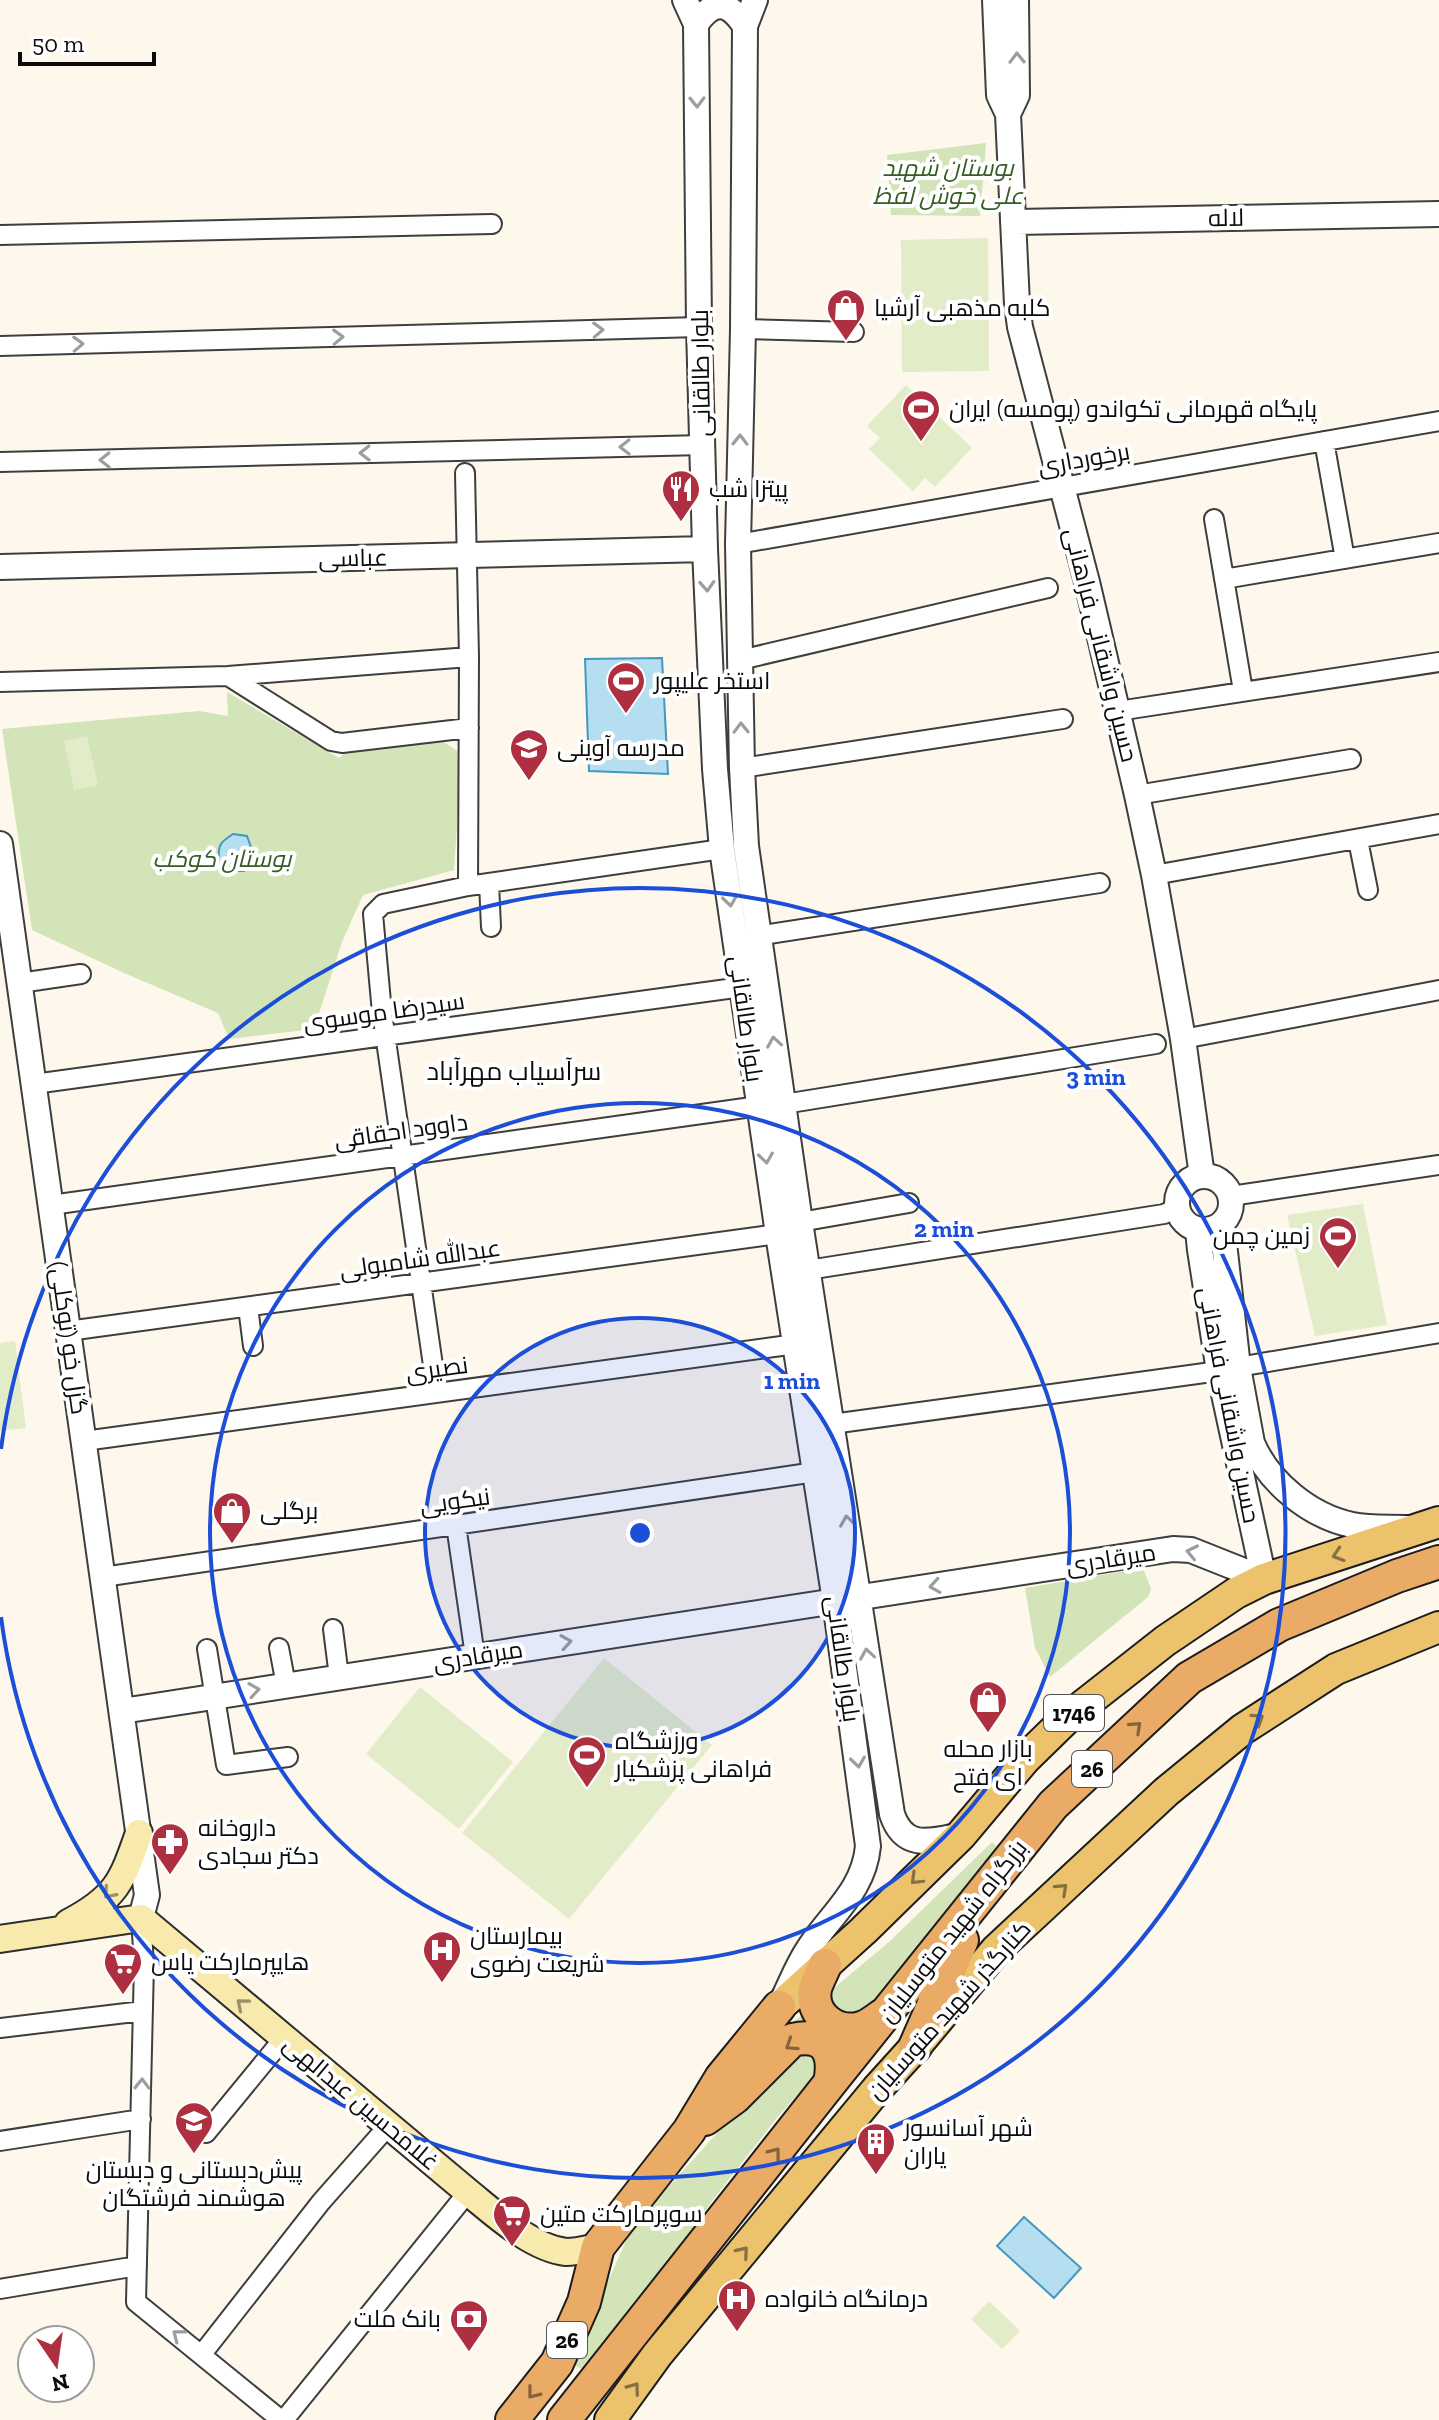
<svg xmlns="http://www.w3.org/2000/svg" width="1439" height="2420" viewBox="0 0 1439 2420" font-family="'Zilla Slab',Cairo,serif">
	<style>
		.green { fill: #d3e4b9 }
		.pitch { fill: #e3ecc9 }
		.water { fill: #b5def0; stroke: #4298c1; stroke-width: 2 }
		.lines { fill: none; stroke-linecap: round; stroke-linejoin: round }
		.minor-casing { stroke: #3e3e3e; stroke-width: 22 }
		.tertiary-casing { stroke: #3e3e3e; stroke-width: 28 }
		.secondary-casing { stroke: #2d2d2d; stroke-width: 30 }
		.primary-casing { stroke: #1c1c1c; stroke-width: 34 }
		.trunk-casing { stroke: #1c1c1c; stroke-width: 36 }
		.minor { stroke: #fff; stroke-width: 18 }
		.tertiary { stroke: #fff; stroke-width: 24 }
		.secondary { stroke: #f8e9ac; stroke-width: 26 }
		.primary { stroke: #ecc36c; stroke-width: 30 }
		.trunk { stroke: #eaab66; stroke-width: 32 }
		.oneway { stroke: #9d9d9d }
		.oneway2 { stroke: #877040 }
		.oneway3 { stroke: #86633d }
		.oneway4 { stroke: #99906c }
		.ring { fill: none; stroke: #1d4ed8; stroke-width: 4 }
		.labels { text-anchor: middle; stroke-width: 8; stroke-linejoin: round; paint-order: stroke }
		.shield { fill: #fff; stroke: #545454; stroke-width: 2 }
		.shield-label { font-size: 22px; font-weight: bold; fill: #0b0b0b }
		.park-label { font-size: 24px; font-style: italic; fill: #335d22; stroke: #fff }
		.street-label { font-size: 24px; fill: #0b0b0b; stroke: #fff }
		.poi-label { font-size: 24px; fill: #0b0b0b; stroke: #fff; text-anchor: start }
		.neighbourhood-label { font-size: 26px; fill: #0b0b0b; stroke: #fff }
		.centre { fill: #1d4ed8; stroke: #fff; stroke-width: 4 }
		.ring-label { font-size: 24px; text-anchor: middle; font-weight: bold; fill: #1d4ed8; stroke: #fff; stroke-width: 8; stroke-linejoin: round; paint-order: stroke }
	</style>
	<rect width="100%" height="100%" fill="#fdf8eb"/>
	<!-- green -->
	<path class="green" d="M 986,143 L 980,216 L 891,215 L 887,155 Z
		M 227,692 L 339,758 L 345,753 L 442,741 L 462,754 L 454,870 L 363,895 L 342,942 L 314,1029 L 229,1039 L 218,1013 L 124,973 L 32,930 L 2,729 L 199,711 L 228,716 Z
		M 1143,1568 L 1151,1589 L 1148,1597 L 1050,1677 L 1035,1648 L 1025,1588 Z
		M 992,1842 L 1001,1850 L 922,1943 L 837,2056 L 780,2033 L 889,1942 Z
		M 807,2045 L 821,2068 L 776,2119 L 712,2201 L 664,2273 L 586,2371 L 571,2364 L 626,2241 L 639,2219 L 750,2097 Z"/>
	<!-- pitch -->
	<path class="pitch" d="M 988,238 L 989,371 L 902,372 L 901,240 Z
		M 906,385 L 972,448 L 935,487 L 925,478 L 913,491 L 869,449 L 880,438 L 867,426 Z
		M 87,736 L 98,785 L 74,790 L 64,741 Z
		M 1363,1204 L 1387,1325 L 1315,1336 L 1287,1215 Z
		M 15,1341 L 26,1428 L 0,1431 L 0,1343 Z
		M 604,1658 L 712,1745 L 569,1919 L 462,1833 Z
		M 420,1687 L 513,1762 L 459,1829 L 366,1754 Z
		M 989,2301 L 1020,2331 L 1002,2349 L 971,2319 Z"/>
	<!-- water -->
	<path class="water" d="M 662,658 L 668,774 L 589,771 L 585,659 Z
		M 233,834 L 247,836 L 253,853 L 253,864 L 244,871 L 228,871 L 219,862 C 218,845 219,843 233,834 Z
		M 1024,2217 L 1081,2268 L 1054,2298 L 997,2246 Z"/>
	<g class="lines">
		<defs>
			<path id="minor" d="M 0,235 L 492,224
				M 743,329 L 854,332
				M 0,346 L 699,327
				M 1324,441 L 1345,559
				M 0,462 L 703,445
				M 465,473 L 469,657 L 468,886
				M 1214,519 L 1243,691
				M 738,544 L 1439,421
				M 1224,579 L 1439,543
				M 740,660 L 1048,588
				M 228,676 L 331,741 L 342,743 L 469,728
				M 0,682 L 228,676 L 469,657
				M 1118,711 L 1439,662
				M 742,768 L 1063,719
				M 1137,795 L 1351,759
				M 1358,840 L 1368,890
				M 1154,875 L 1439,824
				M 489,883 L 491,927
				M 757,936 L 1100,883
				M 20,983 L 81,974
				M 1183,1039 L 1439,990
				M 34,1084 L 742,987
				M 784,1104 L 1156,1044
				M 1231,1196 L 1439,1165
				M 51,1205 L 759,1106
				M 800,1222 L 909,1203
				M 808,1270 L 1164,1214 L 1177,1208
				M 248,1307 L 253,1346
				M 68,1331 L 778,1234
				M 1238,1367 L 1439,1333
				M 437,1393 L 382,1013 L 373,914 L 383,904 L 468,886 L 722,849
				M 832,1424 L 1219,1371
				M 84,1441 L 796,1344
				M 456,1525 L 475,1656
				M 103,1577 L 815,1472
				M 333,1629 L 339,1677
				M 279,1648 L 286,1685
				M 207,1649 L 226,1765 L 288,1757
				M 141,1918 L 144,1964 L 136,2302 L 281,2420
				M 0,2028 L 143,2011
				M 206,2133 L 284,2038
				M 0,2141 L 141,2119
				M 0,2289 L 137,2266
				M 202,2354 L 321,2202 L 389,2125
				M 284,2420 L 468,2192"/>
			<path id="tertiary" d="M 685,0 L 696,24 L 699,327 L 705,549 L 715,769 L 722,849 L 778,1234 L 835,1601 L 868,1846 C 864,1890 832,1913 809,1948 C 798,1964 791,1983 783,1999
				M 755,0 L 745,26 L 743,329 L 738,544 L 742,768 L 746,846 L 800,1222 L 892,1814 C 904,1851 932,1841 961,1835
				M 995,0 L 999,95 L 1008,114 L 1017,304 L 1020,327 L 1087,582 L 1137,795 L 1154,875 L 1183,1039 L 1202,1176
				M 696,24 C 713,0 728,0 745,26
				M 1008,114 L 1017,95 L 1016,0
				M 1013,222 L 1439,214
				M 0,567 L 705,549
				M 0,844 L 147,1895 L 141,1918
				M1177 1203a27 27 0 1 1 54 0a27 27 0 1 1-54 0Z
				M 1222,1225 L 1238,1367 L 1252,1443 C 1269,1483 1310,1516 1352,1525 C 1370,1529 1391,1527 1409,1528
				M 1198,1230 L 1200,1250 L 1219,1371 L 1264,1579
				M 122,1711 L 1173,1549 L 1191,1550 L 1264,1579"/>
			<path id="secondary" d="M 68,1923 C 116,1898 122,1882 139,1833
				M 0,1939 L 141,1918 L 468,2192 C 494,2213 531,2248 566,2252 C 576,2252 588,2249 598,2247"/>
			<path id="primary" d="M 779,2007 L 863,1931 L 961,1835 L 1025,1759 L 1067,1718 L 1165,1641 L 1236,1593 L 1264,1579 L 1439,1522
				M 610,2420 L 657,2355 L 877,2089 L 915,2047 L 996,1950 L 1166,1792 L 1243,1729 L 1336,1669 L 1439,1627"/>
			<path id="trunk" d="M 825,1965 C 822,1973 817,1981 815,1989 C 810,2016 837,2035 861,2028 C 869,2026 877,2019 883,2015
				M 915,2047 L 962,1940
				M 705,2119 L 735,2097 L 792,2040 C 826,2032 836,2053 830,2083
				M 512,2420 L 557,2363 L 584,2302 L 598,2247 L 689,2131 L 721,2078 L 779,2007
				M 564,2420 L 830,2083 L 1053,1805 L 1189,1678 L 1279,1625 L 1397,1576 L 1439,1562"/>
		</defs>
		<!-- minor casing -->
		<use href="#minor" class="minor-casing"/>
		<!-- tertiary casing -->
		<use href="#tertiary" class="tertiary-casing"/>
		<!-- secondary casing -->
		<use href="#secondary" class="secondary-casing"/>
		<!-- primary casing -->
		<use href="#primary" class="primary-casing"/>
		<!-- trunk casing -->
		<use href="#trunk" class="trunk-casing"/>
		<!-- minor -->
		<use href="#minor" class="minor"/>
		<!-- tertiary -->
		<use href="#tertiary" class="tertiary"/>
		<!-- secondary -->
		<use href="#secondary" class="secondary"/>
		<!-- primary -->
		<use href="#primary" class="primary"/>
		<!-- trunk -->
		<use href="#trunk" class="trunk"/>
	</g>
	<!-- one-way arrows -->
	<defs><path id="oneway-chevron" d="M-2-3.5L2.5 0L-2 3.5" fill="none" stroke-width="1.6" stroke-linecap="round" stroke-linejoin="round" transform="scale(2)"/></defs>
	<g class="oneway">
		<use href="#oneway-chevron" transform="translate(1017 58) rotate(-91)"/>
		<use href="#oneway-chevron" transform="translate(697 102) rotate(89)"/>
		<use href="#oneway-chevron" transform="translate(598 330) rotate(-2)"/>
		<use href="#oneway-chevron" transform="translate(338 337) rotate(-2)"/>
		<use href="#oneway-chevron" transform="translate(78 344) rotate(-2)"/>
		<use href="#oneway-chevron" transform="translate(740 440) rotate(-89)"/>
		<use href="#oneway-chevron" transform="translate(625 447) rotate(179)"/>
		<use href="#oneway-chevron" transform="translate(365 453) rotate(179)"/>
		<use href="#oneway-chevron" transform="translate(105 460) rotate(179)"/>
		<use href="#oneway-chevron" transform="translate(707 586) rotate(87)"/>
		<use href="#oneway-chevron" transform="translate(741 728) rotate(-91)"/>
		<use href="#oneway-chevron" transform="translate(730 901) rotate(82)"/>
		<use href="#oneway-chevron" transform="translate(774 1042) rotate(-99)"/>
		<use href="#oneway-chevron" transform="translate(766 1158) rotate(82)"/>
		<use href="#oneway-chevron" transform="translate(847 1521) rotate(-99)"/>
		<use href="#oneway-chevron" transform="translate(1192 1552) rotate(-168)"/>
		<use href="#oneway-chevron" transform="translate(935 1586) rotate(171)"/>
		<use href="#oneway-chevron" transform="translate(566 1642) rotate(-9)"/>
		<use href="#oneway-chevron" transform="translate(867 1654) rotate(-99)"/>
		<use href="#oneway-chevron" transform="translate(254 1690) rotate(-9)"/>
		<use href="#oneway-chevron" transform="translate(858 1762) rotate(82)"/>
		<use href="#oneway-chevron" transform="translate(142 2084) rotate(-89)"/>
		<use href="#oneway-chevron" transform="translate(178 2335) rotate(-142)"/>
	</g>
	<g class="oneway2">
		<use href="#oneway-chevron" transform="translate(1338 1555) rotate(162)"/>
		<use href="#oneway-chevron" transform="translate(1258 1719) rotate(-33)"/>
		<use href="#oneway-chevron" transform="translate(916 1879) rotate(136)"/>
		<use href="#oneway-chevron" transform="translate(1062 1889) rotate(-43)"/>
		<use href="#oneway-chevron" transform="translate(743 2252) rotate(-50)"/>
		<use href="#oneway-chevron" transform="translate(634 2388) rotate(-54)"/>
	</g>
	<g class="oneway3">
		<use href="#oneway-chevron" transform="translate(1136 1727) rotate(-43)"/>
		<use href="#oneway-chevron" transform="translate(791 2045) rotate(147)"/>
		<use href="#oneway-chevron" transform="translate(775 2153) rotate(-52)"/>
		<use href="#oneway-chevron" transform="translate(533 2393) rotate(128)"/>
	</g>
	<g class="oneway4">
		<use href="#oneway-chevron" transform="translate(109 1893) rotate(131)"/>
		<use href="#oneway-chevron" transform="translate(242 2004) rotate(-140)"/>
	</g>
	<!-- distance rings -->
	<circle cx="640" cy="1533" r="215" fill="#1d4ed8" fill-opacity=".12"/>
	<g class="ring">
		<circle cx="640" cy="1533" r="215"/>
		<circle cx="640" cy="1533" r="430"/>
		<path d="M1 1449A645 645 0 1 1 1 1617"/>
	</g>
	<!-- icons -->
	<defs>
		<symbol id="shop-pin" viewBox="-11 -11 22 30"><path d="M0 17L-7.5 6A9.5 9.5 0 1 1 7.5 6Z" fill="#ae3040" stroke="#fff"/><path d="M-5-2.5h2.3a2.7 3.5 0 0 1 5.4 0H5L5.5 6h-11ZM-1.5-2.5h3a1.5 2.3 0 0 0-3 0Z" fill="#fff"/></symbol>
		<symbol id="stadium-pin" viewBox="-11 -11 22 30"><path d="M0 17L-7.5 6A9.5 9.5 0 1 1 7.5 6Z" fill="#ae3040" stroke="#fff"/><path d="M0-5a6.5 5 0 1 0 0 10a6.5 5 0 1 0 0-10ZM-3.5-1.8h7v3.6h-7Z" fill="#fff"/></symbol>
		<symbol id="restaurant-pin" viewBox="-11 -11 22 30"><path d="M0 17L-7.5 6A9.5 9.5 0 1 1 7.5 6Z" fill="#ae3040" stroke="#fff"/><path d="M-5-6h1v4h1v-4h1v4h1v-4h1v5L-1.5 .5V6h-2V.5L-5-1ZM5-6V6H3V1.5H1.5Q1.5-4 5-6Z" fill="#fff"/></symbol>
		<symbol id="school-pin" viewBox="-11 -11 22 30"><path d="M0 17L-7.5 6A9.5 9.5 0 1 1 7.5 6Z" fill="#ae3040" stroke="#fff"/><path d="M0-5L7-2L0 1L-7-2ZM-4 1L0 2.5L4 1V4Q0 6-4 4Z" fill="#fff"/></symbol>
		<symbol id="pharmacy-pin" viewBox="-11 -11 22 30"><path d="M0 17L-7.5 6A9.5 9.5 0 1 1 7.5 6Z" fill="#ae3040" stroke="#fff"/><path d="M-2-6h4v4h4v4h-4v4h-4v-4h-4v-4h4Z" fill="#fff"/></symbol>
		<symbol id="hospital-pin" viewBox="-11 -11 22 30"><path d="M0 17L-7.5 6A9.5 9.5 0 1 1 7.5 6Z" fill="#ae3040" stroke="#fff"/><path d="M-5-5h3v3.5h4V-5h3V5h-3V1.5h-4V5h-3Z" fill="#fff"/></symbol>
		<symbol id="supermarket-pin" viewBox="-11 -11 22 30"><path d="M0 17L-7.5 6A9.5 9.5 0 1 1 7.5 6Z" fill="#ae3040" stroke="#fff"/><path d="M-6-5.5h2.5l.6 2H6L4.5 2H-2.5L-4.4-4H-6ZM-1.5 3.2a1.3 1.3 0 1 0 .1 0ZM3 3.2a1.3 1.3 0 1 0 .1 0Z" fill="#fff"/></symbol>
		<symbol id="building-pin" viewBox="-11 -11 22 30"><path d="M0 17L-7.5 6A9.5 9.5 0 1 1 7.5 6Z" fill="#ae3040" stroke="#fff"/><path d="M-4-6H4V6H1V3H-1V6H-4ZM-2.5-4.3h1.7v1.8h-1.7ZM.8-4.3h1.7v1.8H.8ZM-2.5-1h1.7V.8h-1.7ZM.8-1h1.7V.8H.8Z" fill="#fff"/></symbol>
		<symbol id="bank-pin" viewBox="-11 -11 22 30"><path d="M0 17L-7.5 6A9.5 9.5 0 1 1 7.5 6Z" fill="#ae3040" stroke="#fff"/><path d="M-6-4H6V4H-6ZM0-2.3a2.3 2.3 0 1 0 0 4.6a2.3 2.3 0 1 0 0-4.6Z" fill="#fff"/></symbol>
	</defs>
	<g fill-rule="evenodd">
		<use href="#shop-pin" x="824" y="286" width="44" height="60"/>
		<use href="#stadium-pin" x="899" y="387" width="44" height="60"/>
		<use href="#restaurant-pin" x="659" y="467" width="44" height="60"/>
		<use href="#stadium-pin" x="604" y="659" width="44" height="60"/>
		<use href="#school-pin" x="507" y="726" width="44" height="60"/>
		<use href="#stadium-pin" x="1316" y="1214" width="44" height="60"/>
		<use href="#shop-pin" x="210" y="1489" width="44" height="60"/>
		<use href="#shop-pin" x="966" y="1678" width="44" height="60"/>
		<use href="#stadium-pin" x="565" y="1733" width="44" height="60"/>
		<use href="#pharmacy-pin" x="148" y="1820" width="44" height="60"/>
		<use href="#hospital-pin" x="420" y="1928" width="44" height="60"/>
		<use href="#supermarket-pin" x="101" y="1940" width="44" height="60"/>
		<use href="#school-pin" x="172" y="2099" width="44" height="60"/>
		<use href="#building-pin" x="854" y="2120" width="44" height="60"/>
		<use href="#supermarket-pin" x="490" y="2192" width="44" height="60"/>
		<use href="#hospital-pin" x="715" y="2277" width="44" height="60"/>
		<use href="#bank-pin" x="447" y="2297" width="44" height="60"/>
	</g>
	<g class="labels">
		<!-- shield labels -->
		<g class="shield">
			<rect x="1044" y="1695" width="60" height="36" rx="6"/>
			<rect x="1072" y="1751" width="40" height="36" rx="6"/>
			<rect x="547" y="2322" width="40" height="36" rx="6"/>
		</g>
		<g class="shield-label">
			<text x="1074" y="1721">1746</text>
			<text x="1092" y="1777">26</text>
			<text x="567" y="2348">26</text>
		</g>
		<!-- park labels -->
		<g class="park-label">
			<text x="948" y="176">بوستان شهید<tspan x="948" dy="28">علی خوش لفظ</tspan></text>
			<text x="222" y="867">بوستان کوکب</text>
		</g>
		<!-- street labels -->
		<g class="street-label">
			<text transform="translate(1226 218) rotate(-1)" y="8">لاله</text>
			<text transform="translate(701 373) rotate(-91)" y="8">بلوار طالقانی</text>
			<text transform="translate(1084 459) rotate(-10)" y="8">برخورداری</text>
			<text transform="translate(353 558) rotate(-1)" y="8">عباسی</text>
			<text transform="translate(1101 645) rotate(76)" y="8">حسین واشقانی فراهانی</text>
			<text transform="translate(384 1012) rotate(-8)" y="8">سیدرضا موسوی</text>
			<text transform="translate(746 1019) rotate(82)" y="8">بلوار طالقانی</text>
			<text transform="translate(401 1131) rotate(-8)" y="8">داوود احقاقی</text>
			<text transform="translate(420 1259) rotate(-8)" y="8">عبدالله شامبولی</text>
			<text transform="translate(69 1338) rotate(82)" y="8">گزل خو (توکلی)</text>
			<text transform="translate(437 1369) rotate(-8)" y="8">نصیری</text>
			<text transform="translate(1229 1405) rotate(79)" y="8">حسین واشقانی فراهانی</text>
			<text transform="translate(455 1501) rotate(-8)" y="8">نیکویی</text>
			<text transform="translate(1111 1559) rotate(-9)" y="8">میرقادری</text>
			<text transform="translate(478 1656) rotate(-9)" y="8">میرقادری</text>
			<text transform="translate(843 1659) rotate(82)" y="8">بلوار طالقانی</text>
			<text transform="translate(953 1931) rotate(-52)" y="8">بزرگراه شهید متوسلیان</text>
			<text transform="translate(949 2010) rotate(-48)" y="8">کنارگذر شهید متوسلیان</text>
			<text transform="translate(361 2103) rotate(40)" y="8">غلامحسین عبدالهی</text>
		</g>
		<!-- poi labels -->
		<g class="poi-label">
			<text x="874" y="316">کلبه مذهبی آرشیا</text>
			<text x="949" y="417">پایگاه قهرمانی تکواندو (پومسه) ایران</text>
			<text x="709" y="497">پیتزا شب</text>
			<text x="654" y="689">استخر علیپور</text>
			<text x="557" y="756">مدرسه آوینی</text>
			<text x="1310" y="1244" text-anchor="end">زمین چمن</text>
			<text x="260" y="1519">برگلی</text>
			<text x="615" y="1749">ورزشگاه<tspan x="615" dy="28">فراهانی پزشکیار</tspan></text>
			<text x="988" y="1757" text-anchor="middle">بازار محله<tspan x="988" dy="28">ای فتح</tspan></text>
			<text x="198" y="1836">داروخانه<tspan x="198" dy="28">دکتر سجادی</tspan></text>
			<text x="470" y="1944">بیمارستان<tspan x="470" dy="28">شریعت رضوی</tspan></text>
			<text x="151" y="1970">هایپرمارکت یاس</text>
			<text x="904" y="2136">شهر آسانسور<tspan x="904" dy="28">یاران</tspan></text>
			<text x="194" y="2178" text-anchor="middle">پیش‌دبستانی و دبستان<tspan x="194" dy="28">هوشمند فرشتگان</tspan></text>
			<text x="540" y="2222">سوپرمارکت متین</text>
			<text x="765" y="2307">درمانگاه خانواده</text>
			<text x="441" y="2327" text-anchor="end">بانک ملت</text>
		</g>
		<!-- neighbourhood labels -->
		<g class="neighbourhood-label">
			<text x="514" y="1080">سرآسیاب مهرآباد</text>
		</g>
	</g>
	<circle cx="640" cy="1533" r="12" class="centre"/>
	<g class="ring-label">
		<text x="1096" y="1085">3 min</text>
		<text x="944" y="1237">2 min</text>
		<text x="792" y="1389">1 min</text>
	</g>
	<!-- north arrow -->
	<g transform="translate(56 2364) rotate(167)"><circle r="38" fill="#ffffff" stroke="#9d9d9d" stroke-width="2"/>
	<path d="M0-6L14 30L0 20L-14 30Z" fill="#ae3040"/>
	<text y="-12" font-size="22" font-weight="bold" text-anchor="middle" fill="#0b0b0b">N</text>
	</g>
	<!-- scale -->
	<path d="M20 52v12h134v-12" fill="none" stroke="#0b0b0b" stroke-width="4"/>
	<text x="32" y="52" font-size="24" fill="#0b0b0b" stroke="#ffffff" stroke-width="6" paint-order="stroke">50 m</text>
</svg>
